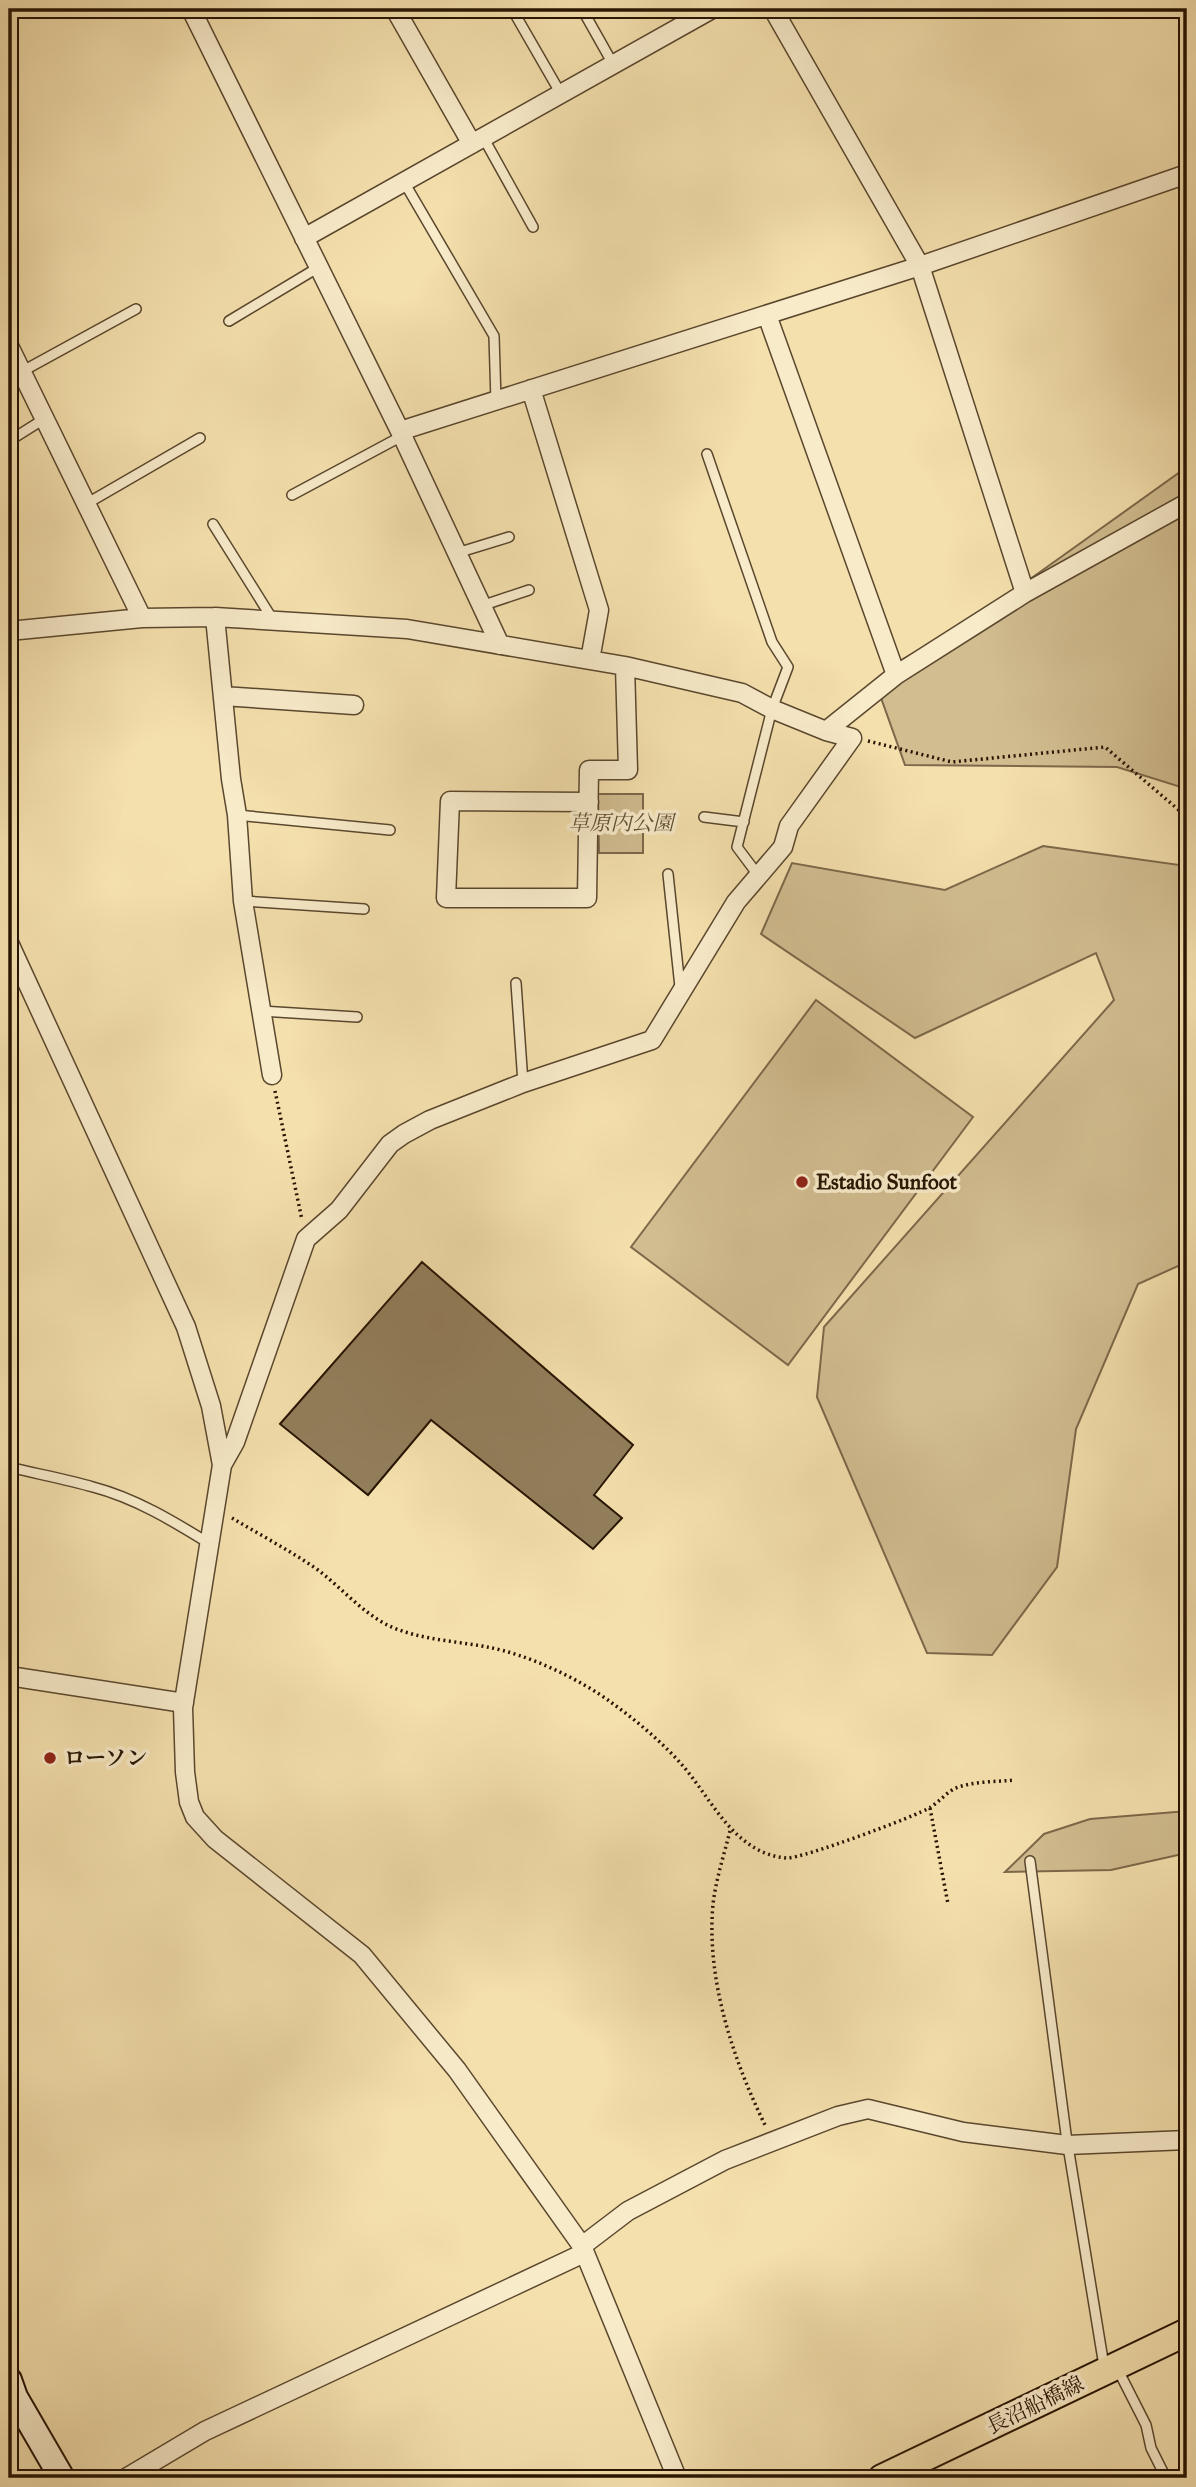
<svg xmlns="http://www.w3.org/2000/svg" width="1196" height="2487" viewBox="0 0 1196 2487" font-family="'IM FELL Great Primer','Noto Serif JP',serif">
	<style>
		.green { fill: #d1bd90; stroke: #7c684a; stroke-width: 2 }
		.building { fill: #927e5b; stroke: #271403; stroke-width: 2 }
		.lines { fill: none; stroke-linecap: round; stroke-linejoin: round }
		.lane-casing { stroke: #5a472e; stroke-width: 12 }
		.street-casing { stroke: #5a472e; stroke-width: 21 }
		.secondary-casing { stroke: #271403; stroke-width: 28 }
		.primary-casing { stroke: #271403; stroke-width: 30 }
		.path { stroke: #271403; stroke-width: 3.5; stroke-dasharray: 2 3.5; stroke-linecap: butt }
		.lane { stroke: #f8ebca; stroke-width: 9 }
		.street { stroke: #f8ebca; stroke-width: 18 }
		.secondary { stroke: #f8ebca; stroke-width: 24 }
		.primary { stroke: #f4e0ad; stroke-width: 26 }
		.poi-dot { fill: #8f2418; stroke: #f8ebca; stroke-width: 2.5 }
		.labels { text-anchor: middle; stroke-width: 7; stroke-linejoin: round; paint-order: stroke }
		.park-label { font-size: 21px; font-style: italic; fill: #624f34; stroke: #f8ebca }
		.poi-label { font-size: 21px; font-weight: bold; fill: #271403; stroke: #f8ebca; text-anchor: start }
		.street-label { font-size: 21px; fill: #271403; stroke: #f8ebca }
	</style>
	<rect width="100%" height="100%" fill="#f4e0ad"/>
	<filter id="stains"><feTurbulence type="fractalNoise" baseFrequency=".00286" numOctaves="4"/><feColorMatrix values="0 0 0 0 .2 0 0 0 0 .09 0 0 0 0 .02 0 0 0 .5 -.17"/></filter>
	<radialGradient id="worn" r=".72"><stop offset=".6" stop-color="#630" stop-opacity="0"/><stop offset="1" stop-color="#630" stop-opacity=".3"/></radialGradient>
	<!-- green -->
	<path class="green" d="M 1187,467 L 1187,789 L 1117,767 L 905,765 L 875,681 L 903,659 L 977,617 Z
		M 598,794 L 643,794 L 643,853 L 599,853 Z
		M 1043,846 L 1187,866 L 1187,1262 L 1138,1284 L 1076,1429 L 1057,1567 L 992,1655 L 927,1653 L 817,1397 L 824,1327 L 1114,1000 L 1096,953 L 915,1038 L 761,934 L 792,863 L 945,890 Z
		M 816,1000 L 973,1117 L 788,1365 L 631,1247 Z
		M 1187,1811 L 1187,1853 L 1111,1870 L 1005,1872 L 1044,1834 L 1090,1819 Z"/>
	<!-- building -->
	<path class="building" d="M 422,1262 L 633,1445 L 594,1495 L 622,1518 L 593,1549 L 431,1420 L 368,1495 L 280,1424 Z"/>
	<g class="lines">
		<defs>
			<path id="lane" d="M 512,9 L 561,94
				M 582,9 L 613,64
				M 1183,9 L 1187,21
				M 483,137 L 533,227
				M 404,182 L 494,336 L 496,401
				M 229,321 L 319,267
				M 21,372 L 136,309
				M 9,441 L 44,419
				M 707,454 L 772,642 L 788,667 L 772,709 L 737,847 L 758,875
				M 292,495 L 402,436
				M 86,504 L 200,438
				M 213,524 L 273,620
				M 457,553 L 509,537
				M 481,606 L 529,590
				M 237,815 L 390,830
				M 704,817 L 744,822
				M 668,874 L 680,987
				M 243,901 L 364,909
				M 516,983 L 523,1083
				M 261,1011 L 357,1017
				M 9,1467 C 37,1474 65,1479 93,1487 C 135,1498 173,1521 210,1544
				M 1030,1861 L 1066,2134 L 1104,2366
				M 1117,2368 L 1146,2425 L 1151,2448 L 1166,2478"/>
			<path id="street" d="M 191,9 L 400,431 L 500,645
				M 395,9 L 472,144
				M 773,9 L 920,266 L 1025,593
				M 304,238 L 712,9
				M 767,315 L 896,675
				M 9,346 L 142,618
				M 531,389 L 599,610 L 590,660
				M 400,431 L 920,266 L 1187,174
				M 215,617 L 231,779 L 237,815 L 243,901 L 272,1075
				M 9,631 L 142,618 L 215,617 L 407,629 L 625,666 L 742,693 L 772,709 L 826,731 L 852,738 L 789,826 L 783,847 L 736,902 L 652,1040 L 523,1083 L 430,1120 L 404,1134 L 390,1144 L 339,1210 L 306,1239 L 235,1442 L 222,1465
				M 223,696 L 354,705
				M 826,731 L 896,675 L 1025,593 L 1187,503
				M 589,802 L 450,801 L 446,898 L 587,898 L 589,770 L 628,770 L 625,666
				M 9,943 L 186,1327 L 211,1406 L 222,1465 L 183,1708 L 185,1772 L 189,1802 L 195,1817 L 215,1839 L 362,1955 L 457,2070 L 582,2246 L 677,2478
				M 9,1676 L 184,1703
				M 582,2246 L 628,2211 L 725,2160 L 838,2116 L 868,2109 L 963,2132 L 1067,2145 L 1187,2140
				M 126,2478 L 205,2431 L 584,2253"/>
			<path id="secondary" d="M 9,2380 L 15,2397 L 62,2478"/>
			<path id="primary" d="M 882,2478 L 1187,2332"/>
		</defs>
		<!-- lane casing -->
		<use href="#lane" class="lane-casing"/>
		<!-- street casing -->
		<use href="#street" class="street-casing"/>
		<!-- secondary casing -->
		<use href="#secondary" class="secondary-casing"/>
		<!-- primary casing -->
		<use href="#primary" class="primary-casing"/>
		<!-- path -->
		<path class="path" d="M 868,741 L 952,762 L 1105,747 L 1187,817
			M 275,1091 L 302,1220
			M 232,1518 C 260,1535 291,1551 318,1570 C 343,1589 365,1616 394,1628 C 424,1640 456,1641 487,1647 C 527,1654 580,1679 612,1703 C 637,1721 663,1743 683,1766 C 713,1801 735,1854 787,1858 C 801,1859 917,1816 931,1807 C 940,1801 947,1792 956,1788 C 974,1781 995,1782 1014,1780
			M 930,1808 L 948,1904
			M 730,1831 C 724,1855 716,1879 713,1904 C 706,1979 733,2060 766,2127"/>
		<!-- lane -->
		<use href="#lane" class="lane"/>
		<!-- street -->
		<use href="#street" class="street"/>
		<!-- secondary -->
		<use href="#secondary" class="secondary"/>
		<!-- primary -->
		<use href="#primary" class="primary"/>
	</g>
	<!-- markers -->
	<g class="poi-dot">
		<circle cx="802" cy="1182" r="7"/>
		<circle cx="50" cy="1758" r="7"/>
	</g>
	<g class="labels">
		<!-- park labels -->
		<g class="park-label">
			<text x="621" y="830">草原内公園</text>
		</g>
		<!-- poi labels -->
		<g class="poi-label">
			<text x="816" y="1189">Estadio Sunfoot</text>
			<text x="64" y="1765">ローソン</text>
		</g>
		<!-- street labels -->
		<g class="street-label">
			<text transform="translate(1035 2405) rotate(-26)" y="7">長沼船橋線</text>
		</g>
	</g>
	<!-- margin -->
	<rect width="1196" height="2487" fill="none" stroke="#f4e0ad" stroke-width="35"/>
	<rect x="10" y="10" width="1175" height="2466" fill="none" stroke="#271403" stroke-width="3.5"/>
	<rect x="18" y="18" width="1161" height="2452" fill="none" stroke="#271403" stroke-width="2"/>
	<rect width="100%" height="100%" filter="url(#stains)"/>
	<rect width="100%" height="100%" fill="url(#worn)"/>
</svg>
